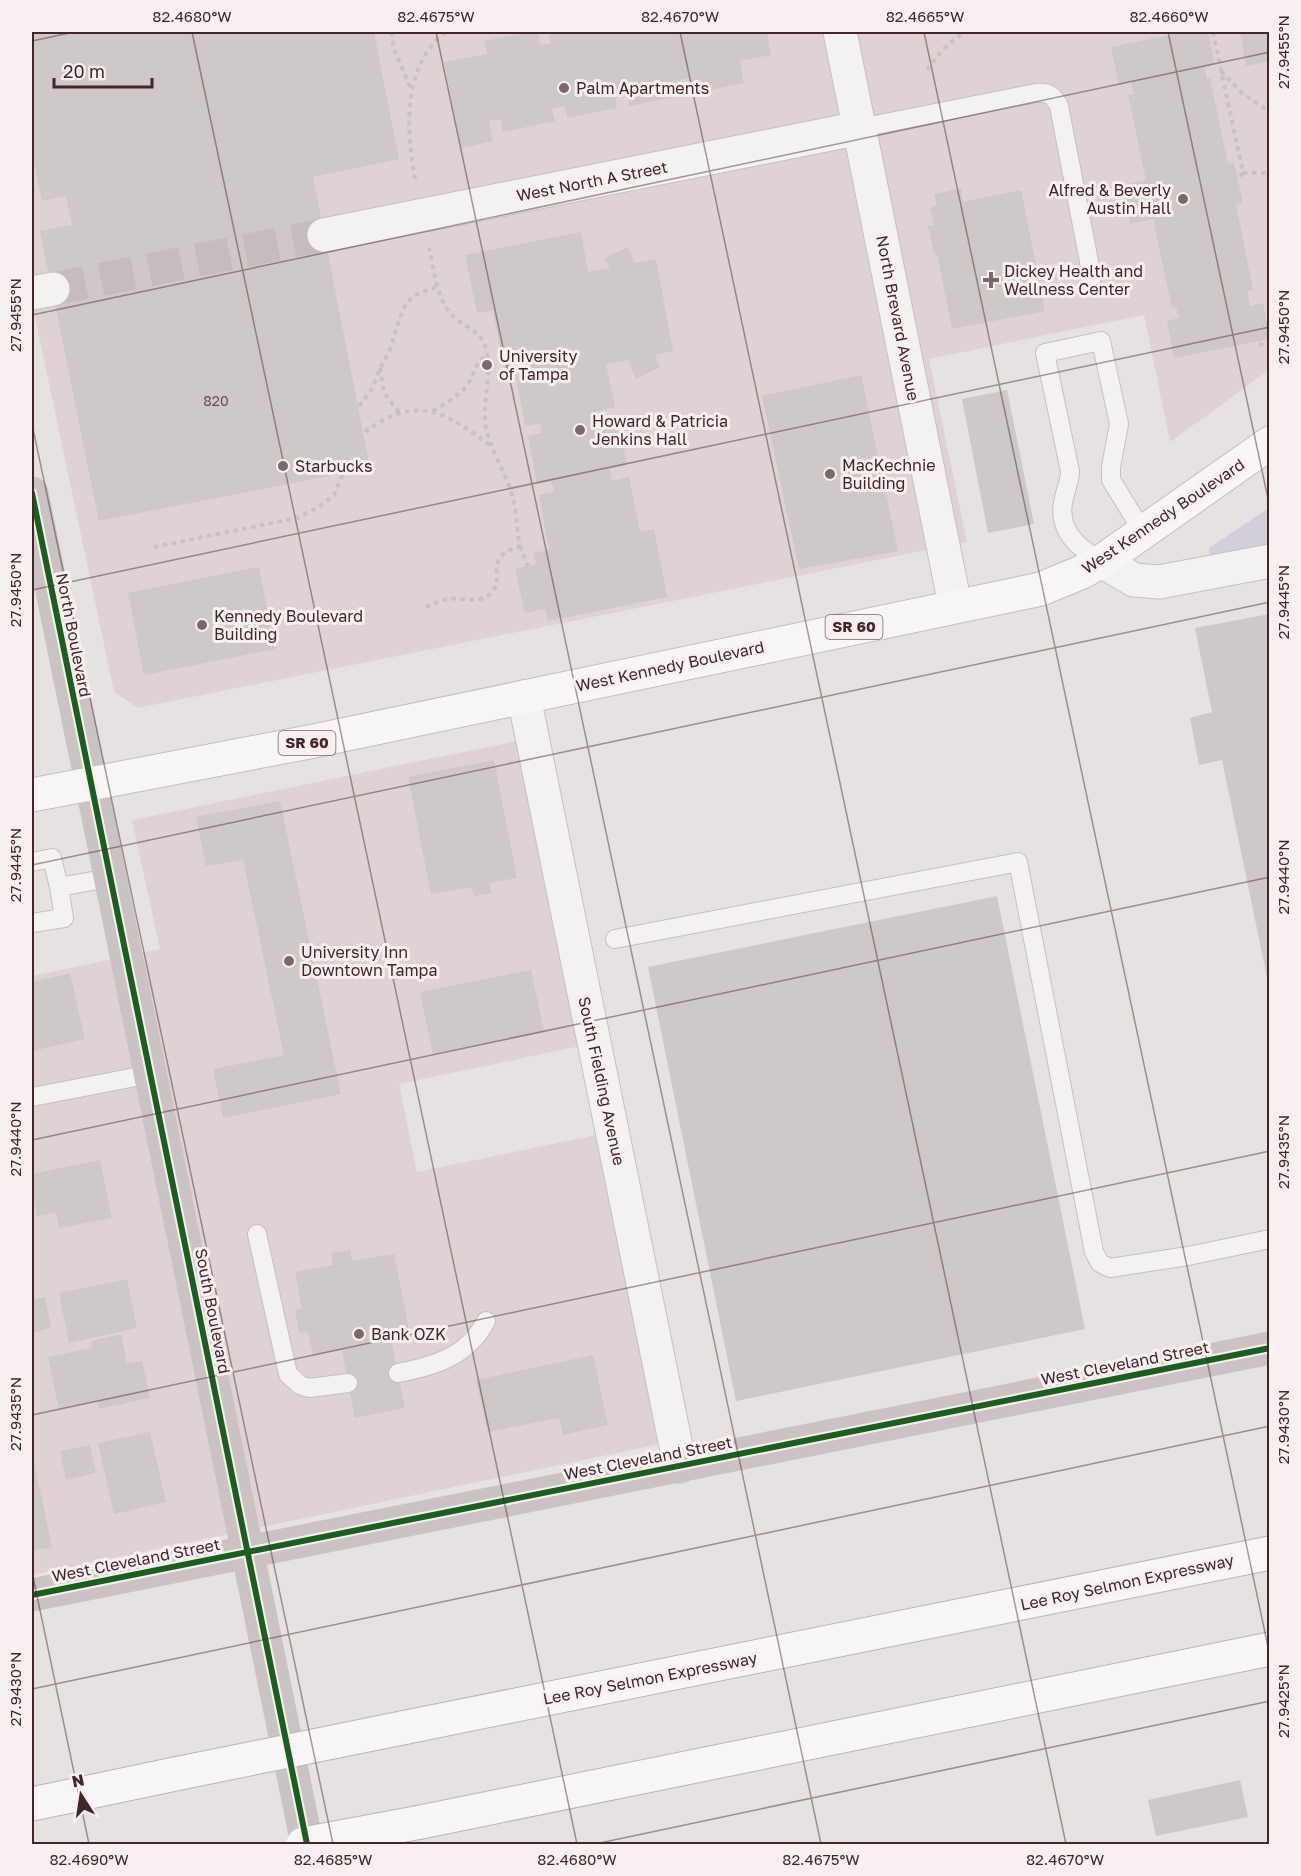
<svg xmlns="http://www.w3.org/2000/svg" width="1301" height="1876" viewBox="0 0 1301 1876" font-family="'Golos Text',sans-serif">
	<style>
		.built { fill: #ded2d4 }
		.green { fill: #d2cfdb }
		.building { fill: #cec8c8 }
		.lines { fill: none; stroke-linecap: round; stroke-linejoin: round }
		.street-tunnel { stroke: #c6bcbd; stroke-width: 33; stroke-dasharray: 33 16; stroke-linecap: butt }
		.lane-casing { stroke: #c5c0c0; stroke-width: 20 }
		.street-casing { stroke: #c5c0c0; stroke-width: 35 }
		.primary-casing { stroke: #c5bdbe; stroke-width: 35 }
		.highway-casing { stroke: #bcb4b4; stroke-width: 35 }
		.path { stroke: #c8c2c2; stroke-width: 4; stroke-dasharray: 4.5 4.5; stroke-linecap: butt }
		.lane { stroke: #f4f1f1; stroke-width: 18 }
		.street { stroke: #f4f1f1; stroke-width: 33 }
		.secondary { stroke: #cac2c3; stroke-width: 33 }
		.primary { stroke: #f7f5f6; stroke-width: 33 }
		.highway { stroke: #f7f5f6; stroke-width: 33 }
		.highway-bridge-casing { stroke: #bcb4b4; stroke-width: 35; stroke-linecap: butt }
		.highway-bridge { stroke: #f7f5f6; stroke-width: 33 }
		.cycleway-casing { stroke: #f7eff0; stroke-width: 10 }
		.cycleway { stroke: #1b5e20; stroke-width: 6 }
		.ticks { fill: none; stroke: #432628; stroke-width: 1.5; stroke-opacity: 0.45 }
		.poi-dot { fill: #7c6869; stroke: #f7eff0; stroke-width: 2 }
		.labels { text-anchor: middle; stroke-width: 6; stroke-linejoin: round; paint-order: stroke }
		.number-label { font-size: 14px; fill: #675052 }
		.shield { fill: #f7eff0; stroke: #796264; stroke-width: 1.5 }
		.shield-label { font-size: 15px; font-weight: bold; fill: #432628 }
		.poi-label { font-size: 16px; fill: #432628; stroke: #f7eff0; text-anchor: start }
		.street-label { font-size: 16px; fill: #432628; stroke: #f7eff0 }
		.neatline { fill: none; stroke: #432628; stroke-width: 2 }
		.ticks-label { font-size: 15px; text-anchor: middle; fill: #432628 }
	</style>
	<rect width="100%" height="100%" fill="#e7e2e2"/>
	<!-- built -->
	<path class="built" d="M 32,32 L 1269,32 L 1269,370 L 1170,442 L 1144,315 L 929,359 L 967,542 L 138,708 L 114,692 L 32,303 Z
		M 517,741 L 585,1045 L 399,1084 L 417,1172 L 601,1134 L 665,1443 L 32,1575 L 32,976 L 160,949 L 132,820 Z"/>
	<!-- green -->
	<path class="green" d="M 1269,508 L 1269,546 L 1210,558 L 1209,548 Z"/>
	<!-- building -->
	<path class="building" d="M 32,32 L 374,32 L 399,159 L 313,177 L 370,468 L 99,521 L 40,231 L 72,225 L 66,196 L 42,201 L 32,151 Z
		M 531,32 L 538,32 L 540,45 L 551,43 L 549,32 L 767,32 L 771,55 L 740,61 L 744,83 L 692,94 L 689,78 L 677,81 L 680,96 L 629,106 L 627,94 L 615,96 L 617,108 L 567,118 L 565,106 L 552,109 L 555,121 L 503,132 L 501,119 L 489,121 L 493,141 L 461,148 L 444,62 L 487,54 L 484,41 Z
		M 1185,32 L 1208,32 L 1215,64 L 1205,67 L 1207,79 L 1210,78 L 1228,164 L 1234,162 L 1243,203 L 1236,204 L 1253,290 L 1247,291 L 1250,306 L 1263,303 L 1270,339 L 1174,358 L 1167,321 L 1179,318 L 1176,307 L 1172,308 L 1153,219 L 1130,224 L 1122,185 L 1146,180 L 1128,95 L 1134,94 L 1131,82 L 1119,85 L 1111,47 Z
		M 1240,32 L 1270,32 L 1270,61 L 1246,66 Z
		M 961,188 L 963,202 L 1021,190 L 1045,311 L 952,329 L 937,254 L 934,254 L 928,226 L 934,225 L 930,208 L 937,206 L 934,194 Z
		M 581,232 L 588,272 L 610,268 L 605,258 L 628,247 L 635,263 L 656,259 L 673,351 L 655,355 L 660,367 L 636,379 L 628,360 L 606,364 L 615,407 L 598,411 L 600,422 L 617,418 L 627,465 L 610,469 L 612,481 L 629,477 L 640,532 L 654,529 L 667,597 L 548,621 L 545,609 L 525,613 L 515,569 L 536,564 L 533,553 L 549,550 L 539,495 L 554,492 L 552,481 L 537,484 L 528,436 L 542,433 L 540,423 L 525,426 L 516,376 L 506,378 L 493,311 L 477,313 L 465,255 Z
		M 861,375 L 898,551 L 799,569 L 762,396 Z
		M 1007,390 L 1034,524 L 988,533 L 962,399 Z
		M 259,567 L 275,649 L 144,675 L 128,593 Z
		M 1270,614 L 1270,982 L 1268,982 L 1222,760 L 1199,765 L 1190,718 L 1212,712 L 1195,628 Z
		M 494,760 L 517,878 L 489,883 L 491,893 L 474,896 L 471,887 L 431,894 L 408,777 Z
		M 280,801 L 341,1094 L 223,1118 L 213,1069 L 284,1055 L 243,860 L 206,866 L 196,817 Z
		M 997,896 L 1085,1329 L 736,1401 L 648,967 Z
		M 531,970 L 544,1032 L 433,1054 L 420,992 Z
		M 70,973 L 85,1039 L 32,1051 L 32,982 Z
		M 100,1160 L 112,1218 L 59,1228 L 56,1213 L 37,1216 L 32,1187 L 32,1174 Z
		M 350,1250 L 352,1261 L 394,1254 L 410,1335 L 391,1339 L 405,1408 L 355,1418 L 342,1350 L 313,1356 L 308,1332 L 299,1333 L 295,1310 L 302,1309 L 295,1272 L 333,1265 L 331,1253 Z
		M 127,1279 L 137,1328 L 69,1343 L 59,1293 Z
		M 45,1297 L 51,1328 L 32,1333 L 32,1300 Z
		M 121,1334 L 127,1363 L 142,1361 L 150,1398 L 99,1409 L 98,1401 L 59,1409 L 48,1357 L 92,1348 L 91,1341 Z
		M 593,1355 L 608,1425 L 563,1435 L 559,1418 L 488,1432 L 476,1380 Z
		M 150,1432 L 166,1502 L 114,1514 L 98,1443 Z
		M 90,1445 L 96,1473 L 66,1480 L 60,1451 Z
		M 32,1462 L 34,1462 L 52,1547 L 32,1551 Z
		M 1240,1780 L 1248,1817 L 1156,1836 L 1148,1800 Z"/>
	<g class="lines">
		<!-- street-tunnel -->
		<path class="street-tunnel" d="M 53,289 L 324,235"/>
		<defs>
			<path id="lane" d="M 860,128 L 1036,93 C 1049,92 1053,95 1059,106 L 1092,277
				M 1102,561 C 1077,548 1056,529 1064,498 C 1066,488 1070,481 1070,471 L 1045,353 L 1101,341 L 1119,424 L 1111,467 L 1111,480 L 1143,532
				M 32,862 L 52,858 L 59,887 L 109,878
				M 32,923 L 64,918 L 59,887
				M 615,939 L 1018,862 L 1094,1252 L 1100,1263 L 1110,1268 L 1188,1256 L 1270,1239
				M 32,1097 L 151,1074
				M 257,1234 L 288,1374 L 300,1385 L 309,1388 L 348,1383
				M 398,1373 C 435,1366 468,1356 486,1321"/>
			<path id="street" d="M 840,32 L 955,605
				M 324,235 L 860,128
				M 32,293 L 53,289
				M 1102,561 L 1134,580 L 1159,582 L 1270,561
				M 524,697 L 680,1466"/>
			<path id="primary" d="M 32,795 L 309,742 L 1041,589 L 1082,572 L 1102,561 L 1270,443"/>
			<path id="highway" d="M 402,1728 L 1270,1553
				M 32,1804 L 175,1774
				M 421,1822 L 1270,1649"/>
		</defs>
		<!-- lane casing -->
		<use href="#lane" class="lane-casing"/>
		<!-- street casing -->
		<use href="#street" class="street-casing"/>
		<!-- primary casing -->
		<use href="#primary" class="primary-casing"/>
		<!-- highway casing -->
		<use href="#highway" class="highway-casing"/>
		<!-- path -->
		<path class="path" d="M 391,32 L 394,49 L 411,89
			M 1103,32 L 1116,32
			M 1213,32 L 1243,173 L 1238,179
			M 927,70 C 938,55 950,40 966,32
			M 1221,71 L 1242,93 L 1270,112
			M 1243,173 L 1270,173
			M 415,179 C 406,130 402,65 446,32
			M 1259,345 L 1270,343
			M 380,368 L 384,393 L 399,412
			M 359,406 L 372,389 L 380,368 L 389,352 L 402,312 L 407,302 L 415,295 L 438,286
			M 433,411 C 444,404 457,397 466,387 C 475,376 473,363 487,355
			M 365,432 C 417,394 444,411 491,446
			M 520,546 L 528,566
			M 154,547 L 297,518 L 319,507 L 334,495 L 343,473
			M 426,607 C 433,604 440,600 448,599 C 462,597 477,604 489,595 C 509,579 479,559 520,546 C 516,528 517,509 511,492 C 504,470 491,450 486,428 C 481,401 494,373 485,346 C 480,329 461,326 450,313 C 436,296 434,269 429,248"/>
		<!-- lane -->
		<use href="#lane" class="lane"/>
		<!-- street -->
		<use href="#street" class="street"/>
		<!-- secondary -->
		<path class="secondary" d="M 32,493 L 307,1844
			M 32,1595 L 1270,1348"/>
		<!-- primary -->
		<use href="#primary" class="primary"/>
		<!-- highway -->
		<use href="#highway" class="highway"/>
		<defs>
			<path id="highway-bridge" d="M 175,1774 L 402,1728
				M 303,1844 L 421,1822"/>
		</defs>
		<!-- highway-bridge casing -->
		<use href="#highway-bridge" class="highway-bridge-casing"/>
		<!-- highway-bridge -->
		<use href="#highway-bridge" class="highway-bridge"/>
		<defs>
			<path id="cycleway" d="M 32,493 L 307,1844
				M 32,1595 L 1270,1348"/>
		</defs>
		<!-- cycleway casing -->
		<use href="#cycleway" class="cycleway-casing"/>
		<!-- cycleway -->
		<use href="#cycleway" class="cycleway"/>
	</g>
	<!-- ticks -->
	<path class="ticks" d="M 192,32 L 577,1844M 436,32 L 821,1844M 680,32 L 1066,1844M 924,32 L 1270,1656M 1168,32 L 1270,508M 32,41 L 74,32M 32,315 L 1270,52M 32,424 L 333,1844M 32,590 L 1270,327M 32,865 L 1270,602M 32,1140 L 1270,877M 32,1415 L 1270,1151M 32,1572 L 89,1844M 32,1689 L 1270,1426M 595,1844 L 1270,1701"/>
	<!-- markers -->
	<g class="poi-dot">
		<circle cx="564" cy="88" r="6"/>
		<circle cx="1183" cy="199" r="6"/>
		<path d="M988 271h6v6h6v6h-6v6h-6v-6h-6v-6h6z"/>
		<circle cx="487" cy="365" r="6"/>
		<circle cx="580" cy="430" r="6"/>
		<circle cx="283" cy="466" r="6"/>
		<circle cx="830" cy="474" r="6"/>
		<circle cx="202" cy="625" r="6"/>
		<circle cx="289" cy="961" r="6"/>
		<circle cx="359" cy="1334" r="6"/>
	</g>
	<g class="labels">
		<!-- number labels -->
		<g class="number-label">
			<text x="216" y="406">820</text>
		</g>
		<!-- shield labels -->
		<g class="shield">
			<rect x="825.5" y="615" width="57" height="24" rx="4.5"/>
			<rect x="278.5" y="731" width="57" height="24" rx="4.5"/>
		</g>
		<g class="shield-label">
			<text x="854" y="632">SR 60</text>
			<text x="307" y="748">SR 60</text>
		</g>
		<!-- poi labels -->
		<g class="poi-label">
			<text x="576" y="94">Palm Apartments</text>
			<text x="1171" y="196" text-anchor="end">Alfred &amp; Beverly<tspan x="1171" dy="18">Austin Hall</tspan></text>
			<text x="1004" y="277">Dickey Health and<tspan x="1004" dy="18">Wellness Center</tspan></text>
			<text x="499" y="362">University<tspan x="499" dy="18">of Tampa</tspan></text>
			<text x="592" y="427">Howard &amp; Patricia<tspan x="592" dy="18">Jenkins Hall</tspan></text>
			<text x="842" y="471">MacKechnie<tspan x="842" dy="18">Building</tspan></text>
			<text x="295" y="472">Starbucks</text>
			<text x="214" y="622">Kennedy Boulevard<tspan x="214" dy="18">Building</tspan></text>
			<text x="301" y="958">University Inn<tspan x="301" dy="18">Downtown Tampa</tspan></text>
			<text x="371" y="1340">Bank OZK</text>
		</g>
		<!-- street labels -->
		<g class="street-label">
			<text transform="translate(592 181) rotate(-11)" y="6">West North A Street</text>
			<text transform="translate(898 318) rotate(79)" y="6">North Brevard Avenue</text>
			<text transform="translate(1163 516) rotate(-34)" y="6">West Kennedy Boulevard</text>
			<text transform="translate(74 635) rotate(79)" y="6">North Boulevard</text>
			<text transform="translate(670 666) rotate(-12)" y="6">West Kennedy Boulevard</text>
			<text transform="translate(602 1081) rotate(78)" y="6">South Fielding Avenue</text>
			<text transform="translate(213 1311) rotate(79)" y="6">South Boulevard</text>
			<text transform="translate(1125 1363) rotate(-11)" y="6">West Cleveland Street</text>
			<text transform="translate(648 1458) rotate(-11)" y="6">West Cleveland Street</text>
			<text transform="translate(136 1560) rotate(-11)" y="6">West Cleveland Street</text>
			<text transform="translate(1127 1582) rotate(-12)" y="6">Lee Roy Selmon Expressway</text>
			<text transform="translate(650 1678) rotate(-11)" y="6">Lee Roy Selmon Expressway</text>
		</g>
	</g>
	<!-- border -->
	<rect width="1301" height="1876" fill="none" stroke="#f7eff0" stroke-width="66"/>
	<!-- north arrow -->
	<g transform="translate(81 1795) rotate(348)" stroke="#f7eff0" stroke-width="4.5" paint-order="stroke">
	<path d="M0-4.5L10 22L0 15L-10 22Z" fill="#432628"/>
	<text y="-9" font-size="16" font-weight="bold" text-anchor="middle" fill="#432628">N</text>
	</g>
	<!-- scale -->
	<path d="M54 78v9h98v-9" fill="none" stroke="#432628" stroke-width="3"/>
	<text x="63" y="78" font-size="18" fill="#432628" stroke="#f7eff0" stroke-width="4.5" paint-order="stroke">20 m</text>
	<rect x="33" y="33" width="1235" height="1810" class="neatline"/>
	<g class="ticks-label">
		<text x="192" y="22">82.4680°W</text>
		<text x="436" y="22">82.4675°W</text>
		<text x="680" y="22">82.4670°W</text>
		<text x="925" y="22">82.4665°W</text>
		<text x="1169" y="22">82.4660°W</text>
		<text transform="translate(1284 52) rotate(-90)" y="5">27.9455°N</text>
		<text transform="translate(16 315) rotate(-90)" y="5">27.9455°N</text>
		<text transform="translate(1284 327) rotate(-90)" y="5">27.9450°N</text>
		<text transform="translate(16 590) rotate(-90)" y="5">27.9450°N</text>
		<text transform="translate(1284 602) rotate(-90)" y="5">27.9445°N</text>
		<text transform="translate(16 865) rotate(-90)" y="5">27.9445°N</text>
		<text transform="translate(1284 877) rotate(-90)" y="5">27.9440°N</text>
		<text transform="translate(16 1139) rotate(-90)" y="5">27.9440°N</text>
		<text transform="translate(1284 1152) rotate(-90)" y="5">27.9435°N</text>
		<text transform="translate(16 1414) rotate(-90)" y="5">27.9435°N</text>
		<text transform="translate(1284 1427) rotate(-90)" y="5">27.9430°N</text>
		<text transform="translate(16 1689) rotate(-90)" y="5">27.9430°N</text>
		<text transform="translate(1284 1701) rotate(-90)" y="5">27.9425°N</text>
		<text x="89" y="1865">82.4690°W</text>
		<text x="333" y="1865">82.4685°W</text>
		<text x="577" y="1865">82.4680°W</text>
		<text x="821" y="1865">82.4675°W</text>
		<text x="1065" y="1865">82.4670°W</text>
	</g>
</svg>
